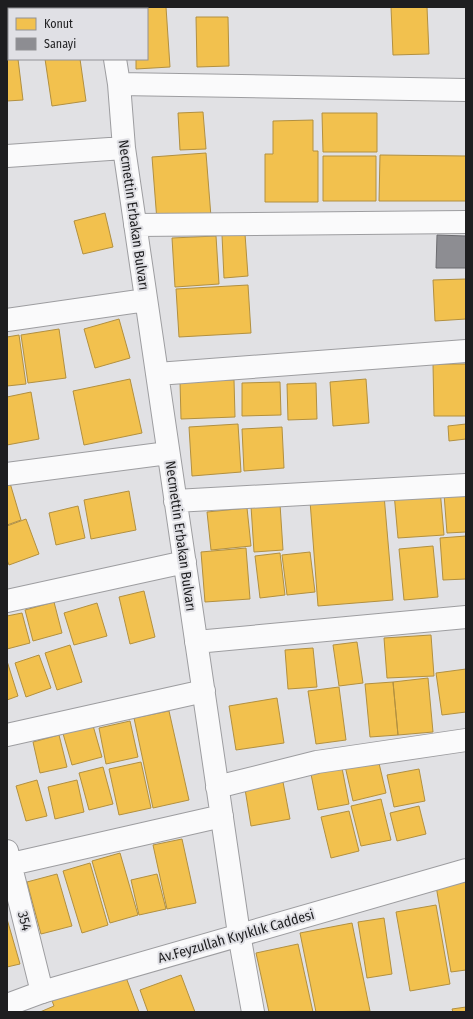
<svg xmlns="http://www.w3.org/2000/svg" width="473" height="1019" viewBox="0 0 473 1019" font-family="'Fira Sans Condensed',sans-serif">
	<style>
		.homes { fill: #f2c14e; stroke: #b29040 }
		.industry { fill: #8d8d92; stroke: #6c6c70 }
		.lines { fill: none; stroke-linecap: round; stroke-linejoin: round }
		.street-casing { stroke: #9d9da0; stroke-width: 24 }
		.secondary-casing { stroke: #9d9da0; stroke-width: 24 }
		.street { stroke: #fafafb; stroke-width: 22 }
		.secondary { stroke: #fafafb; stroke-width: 22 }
		.labels { text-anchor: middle; stroke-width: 4; stroke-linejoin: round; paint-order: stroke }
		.street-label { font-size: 14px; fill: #1e1e20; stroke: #e0e0e5 }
	</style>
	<rect width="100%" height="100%" fill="#e1e1e4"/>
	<!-- homes -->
	<path class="homes" d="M 25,7 L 74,7 L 75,9 L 25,9 Z
		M 132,7 L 166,7 L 170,67 L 136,69 L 136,59 L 147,59 L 147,9 L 133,9 Z
		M 391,7 L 427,7 L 429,54 L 393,55 Z
		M 196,17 L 228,17 L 229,66 L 197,67 Z
		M 7,45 L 9,45 L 9,59 L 18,59 L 23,100 L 7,101 Z
		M 45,59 L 80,59 L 86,101 L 52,106 Z
		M 203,112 L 206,149 L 180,150 L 178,113 Z
		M 322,113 L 377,113 L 377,152 L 323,152 Z
		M 313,120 L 313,151 L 318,151 L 318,202 L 265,202 L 265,154 L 273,154 L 273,121 Z
		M 206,153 L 211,217 L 157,221 L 152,157 Z
		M 380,155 L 466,156 L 466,201 L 379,201 Z
		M 323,156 L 376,156 L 376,201 L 323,201 Z
		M 105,213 L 113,247 L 83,254 L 74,221 Z
		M 245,234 L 248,276 L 224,278 L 222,235 Z
		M 216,236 L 219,284 L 175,287 L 172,238 Z
		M 466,279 L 466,319 L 435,321 L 433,280 Z
		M 248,285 L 251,333 L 179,337 L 176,289 Z
		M 119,319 L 130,358 L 95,368 L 84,329 Z
		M 59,329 L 66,378 L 28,383 L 21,335 Z
		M 19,335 L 26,384 L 7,386 L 7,337 Z
		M 433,364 L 466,364 L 466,416 L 434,416 Z
		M 130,379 L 142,433 L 84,445 L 73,391 Z
		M 366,379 L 369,423 L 333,426 L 330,382 Z
		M 234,380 L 235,417 L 181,419 L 180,381 Z
		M 280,382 L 281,415 L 242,416 L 242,383 Z
		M 316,383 L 317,419 L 288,420 L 287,384 Z
		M 31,392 L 39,439 L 7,445 L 7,397 Z
		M 238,424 L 241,472 L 192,476 L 189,427 Z
		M 466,424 L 466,439 L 449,441 L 448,426 Z
		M 282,427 L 284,468 L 244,471 L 242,429 Z
		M 10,483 L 21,520 L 7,525 L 7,484 Z
		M 440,489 L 444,535 L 398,538 L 394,493 Z
		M 129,491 L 136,530 L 91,539 L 84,500 Z
		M 466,492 L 466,532 L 447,533 L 444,494 Z
		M 384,495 L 393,600 L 318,606 L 310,501 Z
		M 280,504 L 283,550 L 254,552 L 251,506 Z
		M 78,506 L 85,538 L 56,545 L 49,513 Z
		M 247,508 L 251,546 L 211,550 L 207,512 Z
		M 26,519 L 39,554 L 9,565 L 7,560 L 7,526 Z
		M 466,536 L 466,579 L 443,580 L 440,538 Z
		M 433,546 L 438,597 L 404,600 L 399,549 Z
		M 246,548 L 250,599 L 205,602 L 201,552 Z
		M 310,552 L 315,592 L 287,595 L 282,555 Z
		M 280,553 L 285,595 L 260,598 L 255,556 Z
		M 144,591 L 155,637 L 130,644 L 119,597 Z
		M 54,602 L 62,633 L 33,641 L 25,610 Z
		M 97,603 L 107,636 L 74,645 L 64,613 Z
		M 22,613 L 30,643 L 7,649 L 7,616 Z
		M 431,635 L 434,676 L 387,678 L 384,638 Z
		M 357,642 L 363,683 L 339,686 L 333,645 Z
		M 70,645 L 82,682 L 57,690 L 45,653 Z
		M 313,648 L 317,687 L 288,689 L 285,650 Z
		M 39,655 L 51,688 L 26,697 L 15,663 Z
		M 7,661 L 18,696 L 7,700 Z
		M 466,669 L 466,712 L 442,715 L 436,673 Z
		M 428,678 L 433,732 L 398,735 L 393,682 Z
		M 393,682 L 398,735 L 370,737 L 365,684 Z
		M 339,687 L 346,740 L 316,744 L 308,691 Z
		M 277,698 L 284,743 L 236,750 L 229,706 Z
		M 169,711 L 189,800 L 153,808 L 134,718 Z
		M 130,721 L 138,757 L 106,764 L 99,728 Z
		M 92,722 L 102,757 L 72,765 L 62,730 Z
		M 59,735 L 67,767 L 40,773 L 33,742 Z
		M 378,759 L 386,793 L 353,801 L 345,766 Z
		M 141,762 L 151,808 L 119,815 L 109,769 Z
		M 341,763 L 349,804 L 318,810 L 310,769 Z
		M 103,767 L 113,804 L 89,810 L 79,773 Z
		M 419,769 L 425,801 L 394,807 L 387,775 Z
		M 37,780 L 47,816 L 26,821 L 16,786 Z
		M 77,780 L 84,812 L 55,819 L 48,787 Z
		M 283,782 L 290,819 L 251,826 L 245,789 Z
		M 381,799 L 391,840 L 361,846 L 351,806 Z
		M 419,806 L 426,834 L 397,841 L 390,813 Z
		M 349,811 L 359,851 L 331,858 L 321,817 Z
		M 182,839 L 196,903 L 167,909 L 153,845 Z
		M 120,853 L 138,915 L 110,923 L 92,861 Z
		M 90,863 L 108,925 L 82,933 L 63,871 Z
		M 57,874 L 72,926 L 41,934 L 27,882 Z
		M 157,874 L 166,909 L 139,915 L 131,880 Z
		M 466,881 L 466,970 L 451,972 L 436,886 Z
		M 436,905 L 450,984 L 410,991 L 396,912 Z
		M 384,918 L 392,974 L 367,978 L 358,922 Z
		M 7,919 L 20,964 L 7,967 Z
		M 352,923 L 370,1011 L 316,1012 L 300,933 Z
		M 298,944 L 313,1012 L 269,1012 L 256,953 Z
		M 124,972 L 139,1012 L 40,1012 L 54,1006 L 51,998 Z
		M 181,975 L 195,1012 L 148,1012 L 140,990 Z
		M 466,1007 L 466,1012 L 453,1012 L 452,1009 Z"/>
	<!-- industry -->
	<path class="industry" d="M 437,235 L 466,236 L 466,268 L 436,268 Z"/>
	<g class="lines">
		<defs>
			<path id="street" d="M 108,7 L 109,9
				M 115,59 L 119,84 L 124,148 L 239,934 L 253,1012
				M 119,84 L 466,90
				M 7,156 L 124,148
				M 135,225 L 466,222
				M 7,320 L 146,300
				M 157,374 L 466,351
				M 7,474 L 168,453
				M 175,501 L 466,485
				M 7,601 L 185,562
				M 196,642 L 466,617
				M 7,735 L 204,691
				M 217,787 L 317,762 L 466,740
				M 7,851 L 42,992
				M 7,865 L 222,816"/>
			<path id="secondary" d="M 7,1005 L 42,992 L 466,870"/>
		</defs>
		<!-- street casing -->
		<use href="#street" class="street-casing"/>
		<!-- secondary casing -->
		<use href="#secondary" class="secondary-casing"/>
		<!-- street -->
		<use href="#street" class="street"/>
		<!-- secondary -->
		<use href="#secondary" class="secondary"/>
	</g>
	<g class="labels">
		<!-- street labels -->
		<g class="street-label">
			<text transform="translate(134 215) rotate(82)" y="5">Necmettin Erbakan Bulvarı</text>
			<text transform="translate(181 536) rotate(82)" y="5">Necmettin Erbakan Bulvarı</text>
			<text transform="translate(25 921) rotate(76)" y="5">354</text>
			<text transform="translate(236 936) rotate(-16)" y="5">Av.Feyzullah Kıyıklık Caddesi</text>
		</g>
	</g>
	<!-- border -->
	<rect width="473" height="1019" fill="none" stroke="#1e1e20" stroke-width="16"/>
	<!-- legend -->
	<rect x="8" y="8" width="140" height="52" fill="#e0e0e5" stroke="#929296"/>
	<rect x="16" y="18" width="20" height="12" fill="#f2c14e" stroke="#929296"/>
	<text x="44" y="28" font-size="12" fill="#1e1e20">Konut</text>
	<rect x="16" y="38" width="20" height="12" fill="#8d8d92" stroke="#929296"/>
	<text x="44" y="48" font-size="12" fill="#1e1e20">Sanayi</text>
</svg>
